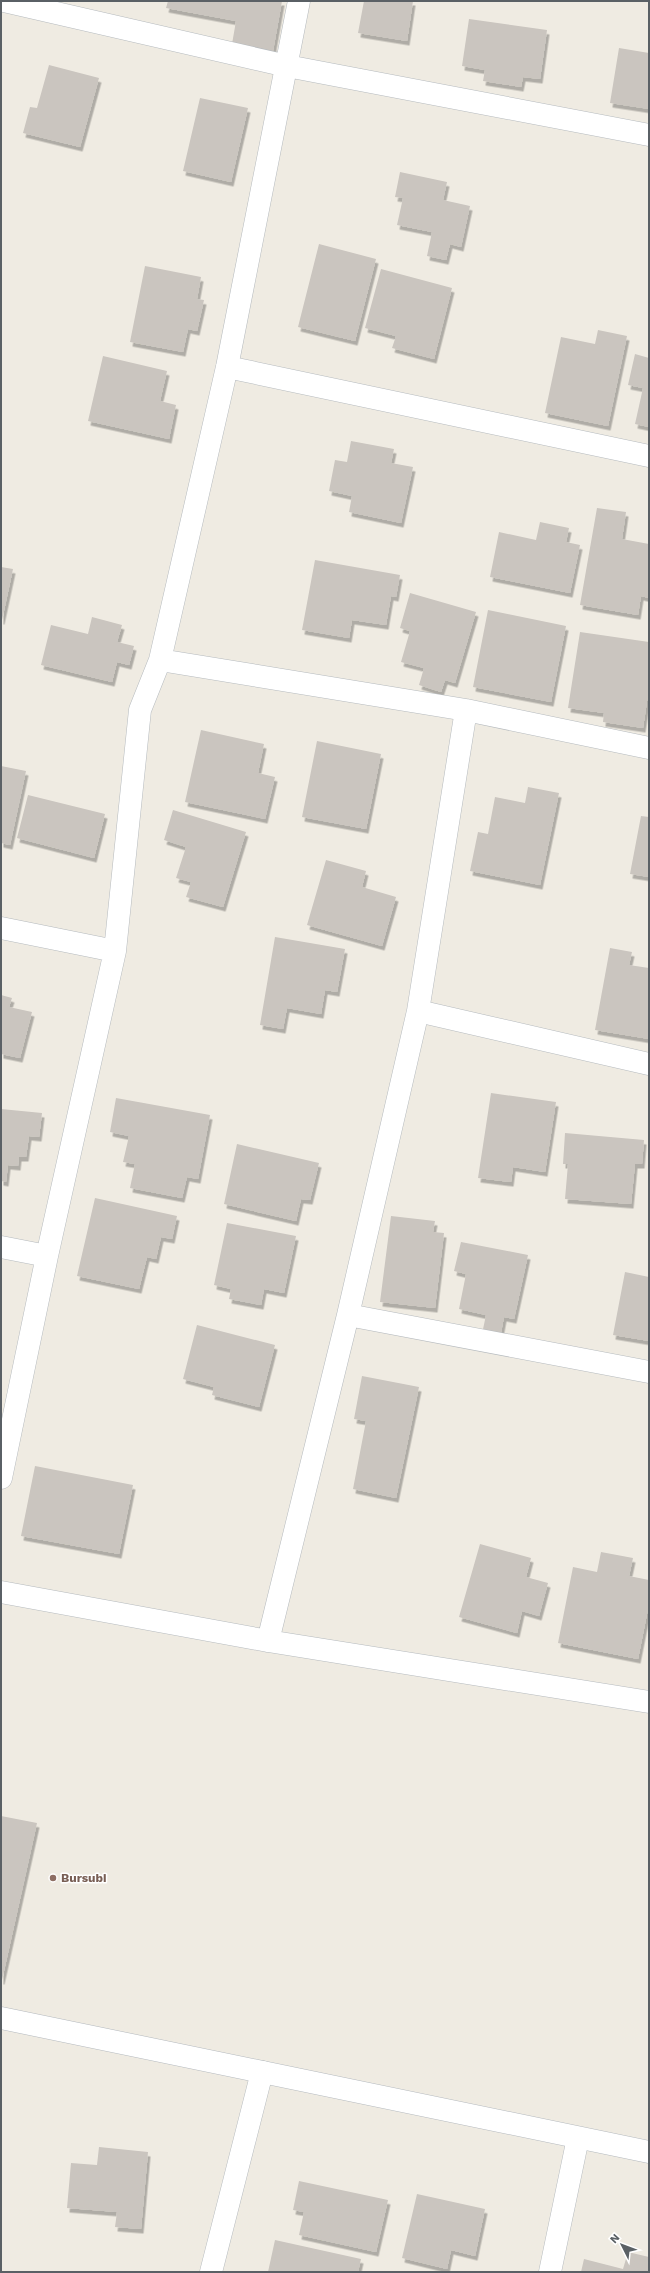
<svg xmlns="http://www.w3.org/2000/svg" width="650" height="2273" viewBox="0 0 650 2273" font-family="'Work Sans',sans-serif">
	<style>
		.building { fill: #cac5bf; filter: url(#shadow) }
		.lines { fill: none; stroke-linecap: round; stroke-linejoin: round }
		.street-casing { stroke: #b5babe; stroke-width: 23 }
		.secondary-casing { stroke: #b4b9be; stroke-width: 23 }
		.street { stroke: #fff; stroke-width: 22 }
		.secondary { stroke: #fff; stroke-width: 22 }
		.education-dot { fill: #8d6e63; stroke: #fff; stroke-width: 1.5 }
		.labels { text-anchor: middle; stroke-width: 3; stroke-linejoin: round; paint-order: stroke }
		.education-label { font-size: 12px; font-weight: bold; fill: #785e54; stroke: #fff; text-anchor: start }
	</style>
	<defs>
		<filter id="shadow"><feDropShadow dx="2.5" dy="4.5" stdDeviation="0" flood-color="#0004"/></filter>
	</defs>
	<rect width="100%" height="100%" fill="#efebe2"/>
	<!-- building -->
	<path class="building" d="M 168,1 L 282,1 L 273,51 L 232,44 L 236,21 L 166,8 Z
		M 364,1 L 413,1 L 407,41 L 358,33 Z
		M 469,19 L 547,30 L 540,79 L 523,77 L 521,87 L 483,81 L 485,70 L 462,66 Z
		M 619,48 L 649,53 L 649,109 L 610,103 Z
		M 49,65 L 99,78 L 80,147 L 23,133 L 30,107 L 37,108 Z
		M 200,98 L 248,108 L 231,182 L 183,171 Z
		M 400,172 L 447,182 L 443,200 L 470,206 L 461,247 L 450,244 L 446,260 L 427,256 L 432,232 L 397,225 L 403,198 L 395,197 Z
		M 319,244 L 376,259 L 355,341 L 298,327 Z
		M 145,266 L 201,277 L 197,299 L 204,300 L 197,331 L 188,329 L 183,352 L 130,342 Z
		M 381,269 L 452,288 L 434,359 L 392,348 L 396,336 L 365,328 Z
		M 598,330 L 627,336 L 608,426 L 545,413 L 561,337 L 595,344 Z
		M 635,354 L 649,358 L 649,427 L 635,424 L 643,388 L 628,385 Z
		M 103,356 L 167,371 L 160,401 L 176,405 L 169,439 L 88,421 Z
		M 351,441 L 394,449 L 391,463 L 413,467 L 401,523 L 349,512 L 352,496 L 329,491 L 335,460 L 347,462 Z
		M 597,508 L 626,512 L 622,539 L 649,544 L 649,598 L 641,596 L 638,615 L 580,605 Z
		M 540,522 L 569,528 L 566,542 L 580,545 L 570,593 L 490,577 L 499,532 L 536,540 Z
		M 315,560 L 400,575 L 396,597 L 391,596 L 386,625 L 352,620 L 349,638 L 302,630 Z
		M 1,567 L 13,569 L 2,620 L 1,620 Z
		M 410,593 L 476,612 L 455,683 L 445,680 L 441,692 L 419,685 L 424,668 L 401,662 L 410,631 L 400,628 Z
		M 488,610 L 566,626 L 551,702 L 473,687 Z
		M 92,617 L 122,625 L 117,642 L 134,646 L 129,665 L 117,662 L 112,682 L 41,665 L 51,625 L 88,634 Z
		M 580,632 L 649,642 L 649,688 L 643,728 L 603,722 L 604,713 L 568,708 Z
		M 201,730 L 264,744 L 258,773 L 275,777 L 265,819 L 185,802 Z
		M 317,741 L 381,754 L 366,829 L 302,817 Z
		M 1,766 L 26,771 L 10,845 L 1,843 Z
		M 528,787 L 559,793 L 540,885 L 470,871 L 478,832 L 488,834 L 495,797 L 525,803 Z
		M 28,795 L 105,814 L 94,858 L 17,838 Z
		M 173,810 L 246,832 L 223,907 L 186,897 L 191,882 L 176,878 L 186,847 L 164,840 Z
		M 641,816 L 649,817 L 649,877 L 630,874 Z
		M 326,860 L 366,871 L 362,887 L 396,897 L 382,946 L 307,925 Z
		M 275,937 L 345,949 L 337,992 L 325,990 L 321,1014 L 287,1008 L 283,1029 L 260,1025 Z
		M 610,948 L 632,952 L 629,965 L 649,968 L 649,1039 L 595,1030 Z
		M 1,995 L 12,998 L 9,1007 L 32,1012 L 20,1058 L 1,1054 Z
		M 491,1093 L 556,1102 L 545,1172 L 513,1167 L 511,1182 L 478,1178 Z
		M 116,1098 L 210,1115 L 198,1179 L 187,1177 L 182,1198 L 130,1188 L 135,1164 L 123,1162 L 129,1136 L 110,1132 Z
		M 1,1109 L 42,1113 L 39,1137 L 29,1136 L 26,1157 L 19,1157 L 18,1166 L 8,1165 L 6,1182 L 1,1181 Z
		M 565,1133 L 644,1140 L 642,1164 L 635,1164 L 631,1204 L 565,1199 L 568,1164 L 563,1164 Z
		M 237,1144 L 319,1163 L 310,1200 L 301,1199 L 296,1221 L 224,1204 Z
		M 95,1198 L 177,1216 L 172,1239 L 161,1237 L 156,1259 L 147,1257 L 139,1289 L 77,1276 Z
		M 391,1216 L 435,1221 L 433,1232 L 444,1233 L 435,1308 L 380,1302 Z
		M 227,1223 L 296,1236 L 284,1293 L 264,1289 L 261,1305 L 229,1299 L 231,1289 L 214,1285 Z
		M 461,1242 L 528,1255 L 514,1319 L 504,1317 L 500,1338 L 482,1334 L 486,1315 L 459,1309 L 466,1274 L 454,1271 Z
		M 625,1272 L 649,1277 L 649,1341 L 613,1335 Z
		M 197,1325 L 275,1345 L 259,1407 L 212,1395 L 214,1387 L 183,1379 Z
		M 362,1376 L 419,1387 L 396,1498 L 353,1489 L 366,1421 L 354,1419 Z
		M 35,1466 L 133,1485 L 119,1554 L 21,1536 Z
		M 480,1544 L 531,1558 L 526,1577 L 548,1583 L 539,1616 L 522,1611 L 517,1633 L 459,1617 Z
		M 601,1552 L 633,1558 L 629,1576 L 649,1580 L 649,1604 L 638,1659 L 558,1643 L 573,1567 L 597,1572 Z
		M 1,1816 L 37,1823 L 2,1980 L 1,1980 Z
		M 99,2147 L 148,2152 L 141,2229 L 115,2227 L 117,2212 L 67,2208 L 71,2163 L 97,2165 Z
		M 299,2181 L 388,2200 L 376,2252 L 299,2235 L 304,2212 L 293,2210 Z
		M 417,2194 L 485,2209 L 475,2256 L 451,2250 L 447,2269 L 402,2258 Z
		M 275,2240 L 361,2259 L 358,2272 L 268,2272 Z
		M 628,2252 L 649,2257 L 649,2272 L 581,2272 L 584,2259 L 623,2269 Z"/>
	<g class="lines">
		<defs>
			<path id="street" d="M 4,1 L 287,66 L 649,135
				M 227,367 L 649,456
				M 160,660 L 466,710 L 649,748
				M 1,928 L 115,951
				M 418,1011 L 649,1064
				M 1,1247 L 47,1256
				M 348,1315 L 649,1372
				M 1,1478 L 47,1256 L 115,951 L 140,710 L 160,660 L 227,367 L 299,1
				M 1,1592 L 268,1641 L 649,1702
				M 268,1641 L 348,1315 L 418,1011 L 466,710
				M 211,2272 L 262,2072
				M 550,2272 L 578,2138"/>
			<path id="secondary" d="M 1,2018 L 649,2152"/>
		</defs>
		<!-- street casing -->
		<use href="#street" class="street-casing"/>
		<!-- secondary casing -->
		<use href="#secondary" class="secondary-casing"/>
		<!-- street -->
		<use href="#street" class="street"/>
		<!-- secondary -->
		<use href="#secondary" class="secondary"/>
	</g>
	<!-- markers -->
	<circle class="education-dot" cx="53" cy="1878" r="4"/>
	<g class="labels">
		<!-- education labels -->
		<g class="education-label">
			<text x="61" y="1882">Bursubi</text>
		</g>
	</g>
	<!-- border -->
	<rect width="650" height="2273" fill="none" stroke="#5a6065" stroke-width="4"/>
	<!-- north arrow -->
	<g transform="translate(622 2245) rotate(312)" stroke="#ffffff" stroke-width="3" paint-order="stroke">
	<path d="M0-3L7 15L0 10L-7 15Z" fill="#5a6065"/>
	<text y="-6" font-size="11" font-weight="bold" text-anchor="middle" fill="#5a6065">N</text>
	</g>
</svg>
